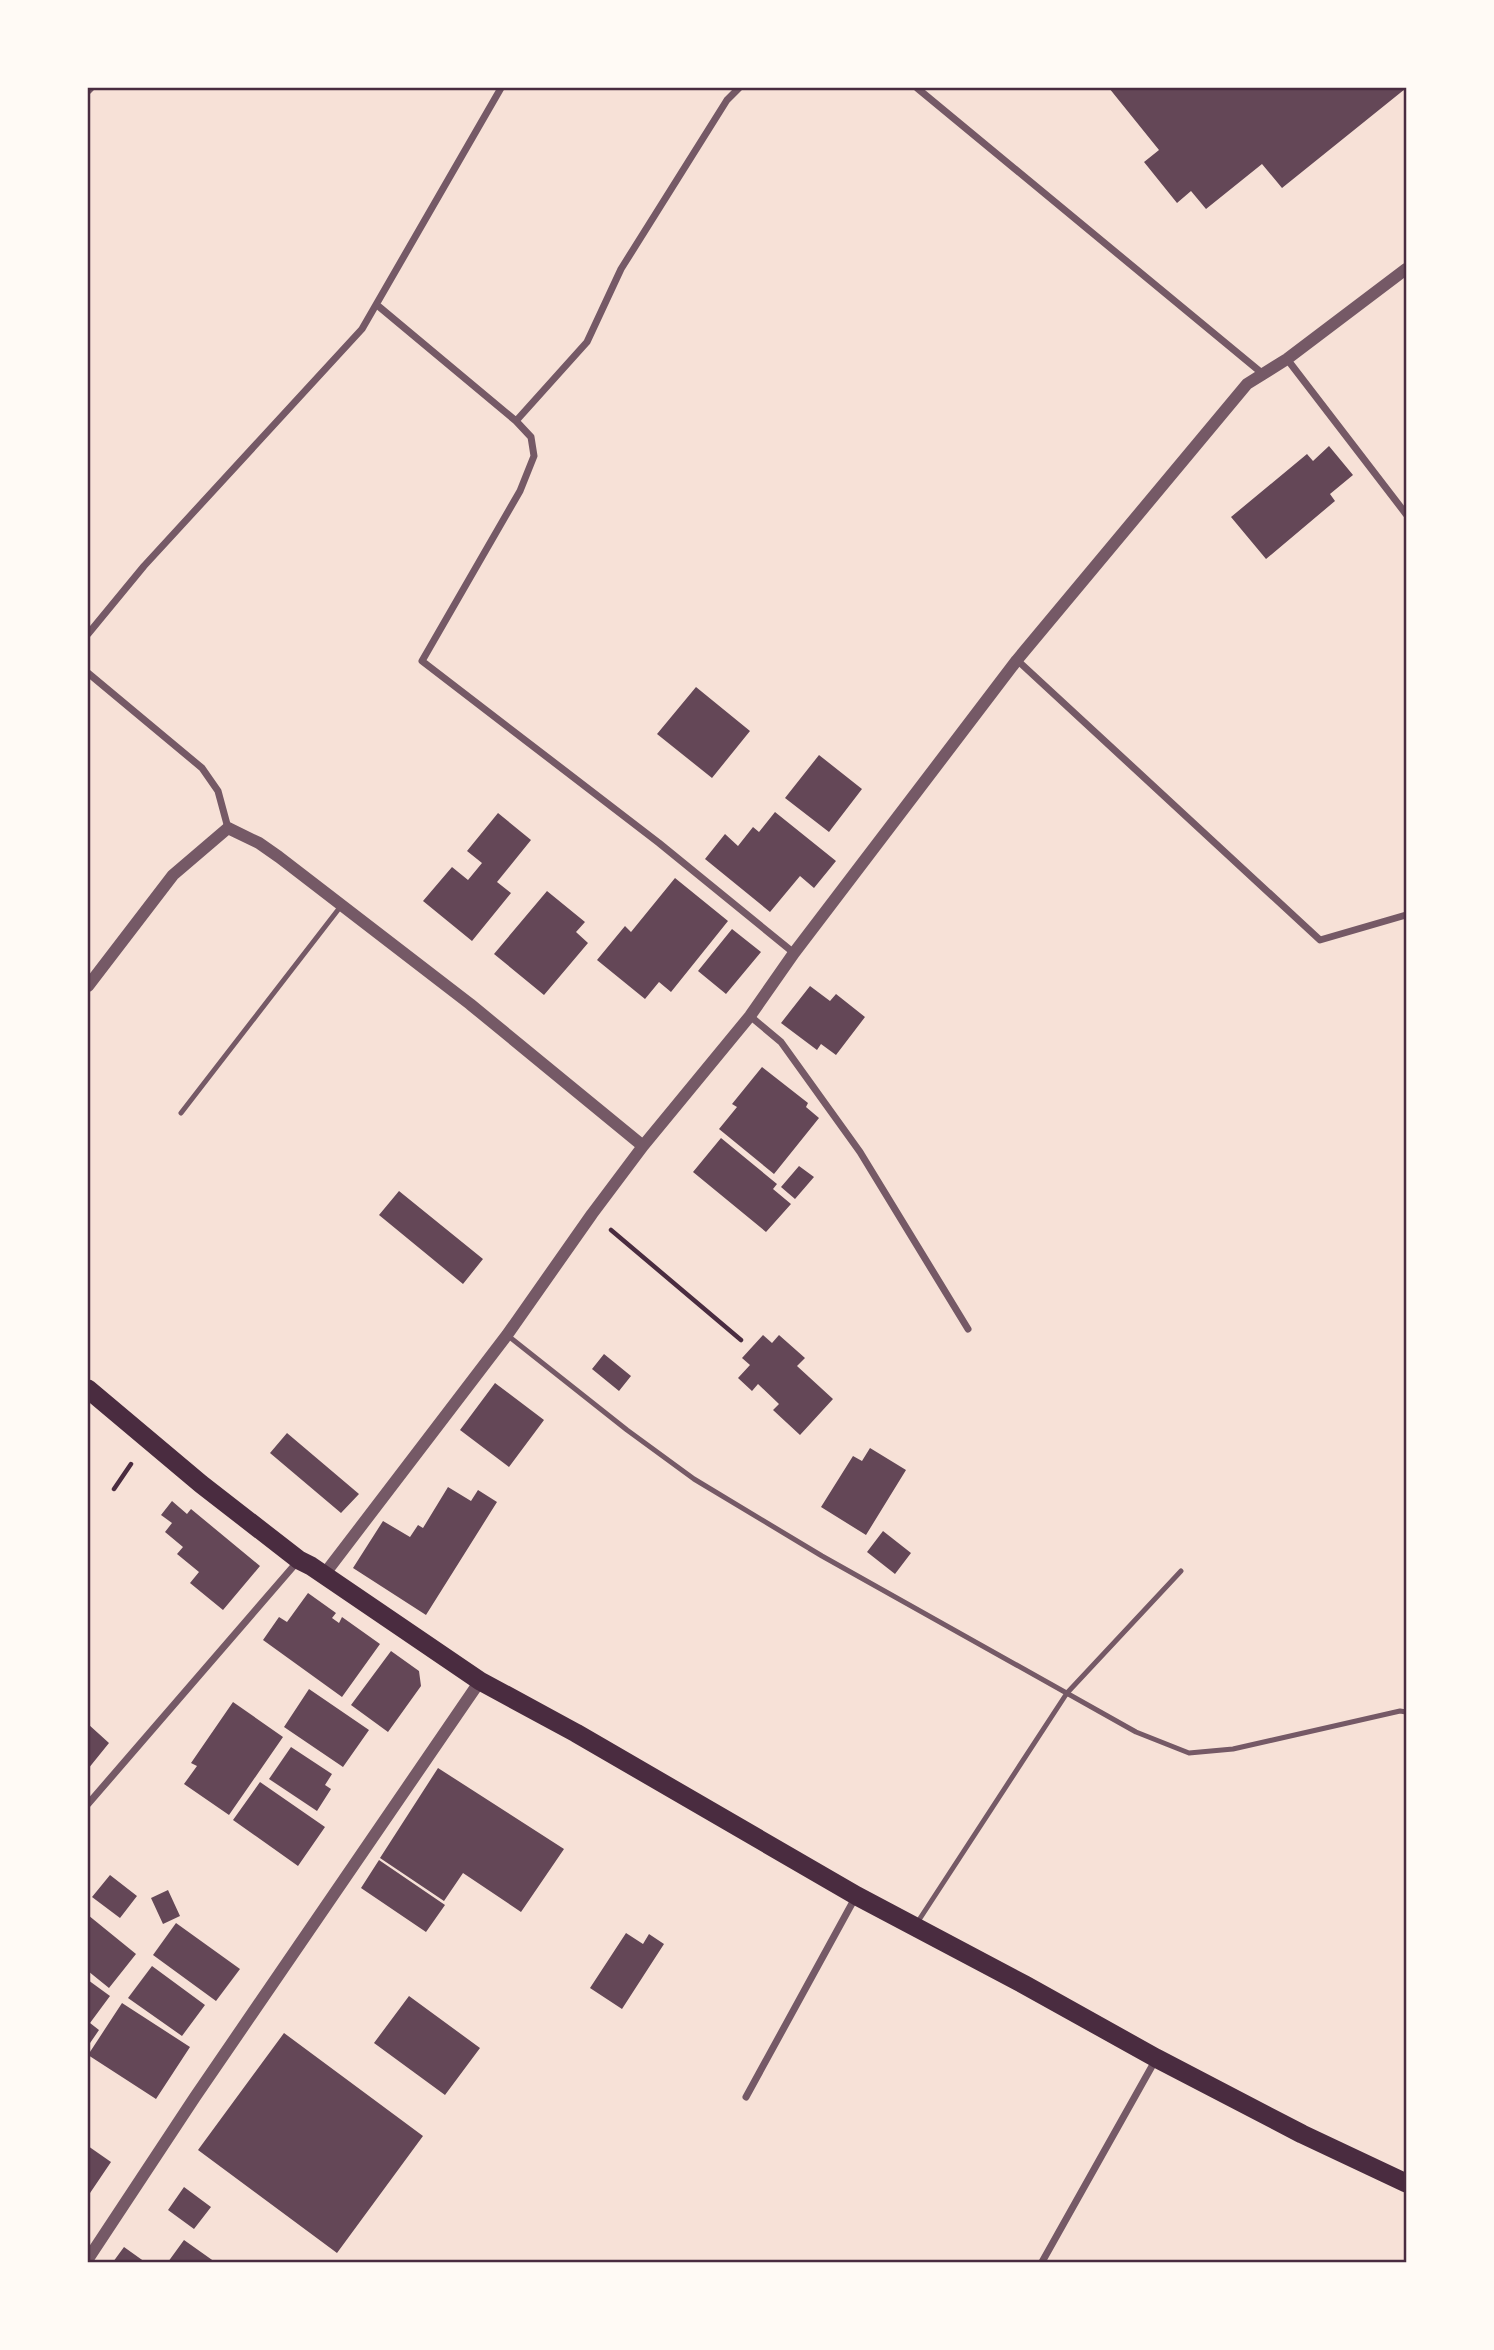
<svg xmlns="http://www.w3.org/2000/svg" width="1494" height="2350" viewBox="0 0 1494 2350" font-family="'Roboto Condensed',sans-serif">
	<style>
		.building { fill: #644757 }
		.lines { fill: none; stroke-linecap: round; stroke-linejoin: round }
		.path { stroke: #4a2c40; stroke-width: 4.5 }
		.service { stroke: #755966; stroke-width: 5 }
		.minor { stroke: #755966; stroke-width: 7 }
		.tertiary { stroke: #755966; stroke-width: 12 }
		.trunk { stroke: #4a2c40; stroke-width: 19 }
		.neatline { fill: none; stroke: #4a2c40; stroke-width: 2.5 }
	</style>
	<rect width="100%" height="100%" fill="#f7e1d7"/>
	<!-- building -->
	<path class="building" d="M 1109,88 L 1404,88 L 1405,89 L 1282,188 L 1262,164 L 1206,209 L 1191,191 L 1177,203 L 1144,162 L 1159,150 Z
		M 1329,446 L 1353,475 L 1330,494 L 1335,501 L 1266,559 L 1231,517 L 1307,454 L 1313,461 Z
		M 696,687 L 750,731 L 712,778 L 657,734 Z
		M 819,755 L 862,789 L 829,832 L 785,798 Z
		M 775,812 L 836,861 L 814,888 L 800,876 L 770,912 L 705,859 L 725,834 L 738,846 L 753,827 L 759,832 Z
		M 498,813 L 531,840 L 497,882 L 511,893 L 472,941 L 423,901 L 452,867 L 468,880 L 482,863 L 467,851 Z
		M 675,878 L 728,921 L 671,992 L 659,982 L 645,999 L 597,960 L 625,926 L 631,932 Z
		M 547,891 L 585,922 L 576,932 L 588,943 L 544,995 L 494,954 Z
		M 732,929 L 761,952 L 726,994 L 698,971 Z
		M 810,986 L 830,1001 L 836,994 L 865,1017 L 836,1055 L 821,1044 L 817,1050 L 781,1023 Z
		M 762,1067 L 808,1103 L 806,1107 L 819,1118 L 774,1174 L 719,1129 L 737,1107 L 732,1104 Z
		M 721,1138 L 777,1184 L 773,1189 L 791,1204 L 766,1232 L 693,1172 Z
		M 799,1166 L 814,1177 L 795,1199 L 781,1187 Z
		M 399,1191 L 483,1259 L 463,1284 L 379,1215 Z
		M 763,1335 L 772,1343 L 779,1335 L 805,1358 L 797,1366 L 833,1399 L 800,1435 L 773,1410 L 779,1404 L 758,1384 L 752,1391 L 738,1378 L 750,1365 L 742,1358 Z
		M 604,1354 L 631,1376 L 619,1391 L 592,1369 Z
		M 495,1383 L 544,1420 L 509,1467 L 460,1430 Z
		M 287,1433 L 359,1494 L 341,1513 L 270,1453 Z
		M 870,1448 L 906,1470 L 866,1535 L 821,1507 L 853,1456 L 862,1461 Z
		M 448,1487 L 471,1501 L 478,1490 L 497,1502 L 426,1615 L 353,1568 L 383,1521 L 410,1537 L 418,1525 L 423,1528 Z
		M 172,1501 L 187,1514 L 191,1509 L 260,1566 L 223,1610 L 190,1583 L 199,1572 L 177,1554 L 183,1547 L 165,1532 L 172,1523 L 161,1515 Z
		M 883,1531 L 911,1553 L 895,1574 L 867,1552 Z
		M 308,1593 L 336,1613 L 332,1618 L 339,1623 L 342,1617 L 380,1644 L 342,1697 L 263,1640 L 279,1617 L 287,1622 Z
		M 391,1651 L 419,1671 L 421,1686 L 388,1732 L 351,1705 Z
		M 309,1689 L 369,1730 L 343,1767 L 284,1727 Z
		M 233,1702 L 283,1737 L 229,1815 L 184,1784 L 197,1766 L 191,1763 Z
		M 88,1724 L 109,1743 L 88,1769 Z
		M 291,1747 L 332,1774 L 325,1785 L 331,1789 L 317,1811 L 269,1779 Z
		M 438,1768 L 564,1849 L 521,1912 L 463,1873 L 444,1901 L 380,1858 Z
		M 260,1782 L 325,1827 L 298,1866 L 233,1820 Z
		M 379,1860 L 445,1905 L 426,1932 L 361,1888 Z
		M 110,1875 L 137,1896 L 120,1918 L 92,1897 Z
		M 168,1890 L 180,1916 L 163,1924 L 151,1898 Z
		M 88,1915 L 136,1954 L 109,1988 L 88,1971 Z
		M 176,1923 L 240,1969 L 216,2001 L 153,1955 Z
		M 626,1933 L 643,1944 L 649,1934 L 664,1944 L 622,2009 L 590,1988 Z
		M 152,1966 L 205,2005 L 182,2036 L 128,1998 Z
		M 88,1980 L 110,1996 L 90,2023 L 99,2030 L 88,2046 Z
		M 409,1996 L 480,2048 L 445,2095 L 374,2043 Z
		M 122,2003 L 190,2047 L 156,2099 L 88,2055 Z
		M 284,2033 L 423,2136 L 337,2253 L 198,2150 Z
		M 88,2146 L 111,2162 L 88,2196 Z
		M 184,2187 L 211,2207 L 194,2229 L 168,2210 Z
		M 184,2240 L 215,2262 L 168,2262 Z
		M 124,2247 L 145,2262 L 113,2262 Z"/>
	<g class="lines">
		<!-- path -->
		<path class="path" d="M 611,1230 L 741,1340
			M 114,1489 L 131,1464"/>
		<!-- service -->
		<path class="service" d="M 181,1113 L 341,906
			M 507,1335 L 627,1430 L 694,1479 L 822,1556 L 1136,1732 L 1189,1753 L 1233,1749 L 1400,1711 L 1406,1712
			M 917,1923 L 1067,1693 L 1181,1571"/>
		<!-- minor -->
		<path class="minor" d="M 917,88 L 1263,374
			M 88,91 L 91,88
			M 377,305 L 516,421 L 587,342 L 621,269 L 727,100 L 739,88
			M 1287,359 L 1406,514
			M 516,421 L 531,437 L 534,456 L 520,491 L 422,661 L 659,843 L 794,953
			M 88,634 L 144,566 L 362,329 L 501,88
			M 1017,660 L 1320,940 L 1406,915
			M 88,673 L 202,768 L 218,791 L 228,828
			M 750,1016 L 781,1042 L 860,1152 L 968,1329
			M 88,1804 L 298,1561
			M 746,2097 L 855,1898
			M 1042,2262 L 1156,2059"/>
		<!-- tertiary -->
		<path class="tertiary" d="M 88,986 L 173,875 L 228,828 L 259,843 L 279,857 L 470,1004 L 643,1146
			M 323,1576 L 507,1335 L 592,1214 L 643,1146 L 750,1016 L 794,953 L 1017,660 L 1247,384 L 1287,359 L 1406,269
			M 88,2259 L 195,2097 L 480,1681"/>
		<!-- trunk -->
		<path class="trunk" d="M 88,1389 L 201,1484 L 299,1560 L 311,1566 L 480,1681 L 576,1733 L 857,1896 L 1025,1985 L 1156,2058 L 1302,2134 L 1406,2183"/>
	</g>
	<!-- border -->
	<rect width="1494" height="2350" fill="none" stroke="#fffaf5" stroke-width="178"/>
	<rect x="89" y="89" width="1316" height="2172" class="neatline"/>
</svg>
